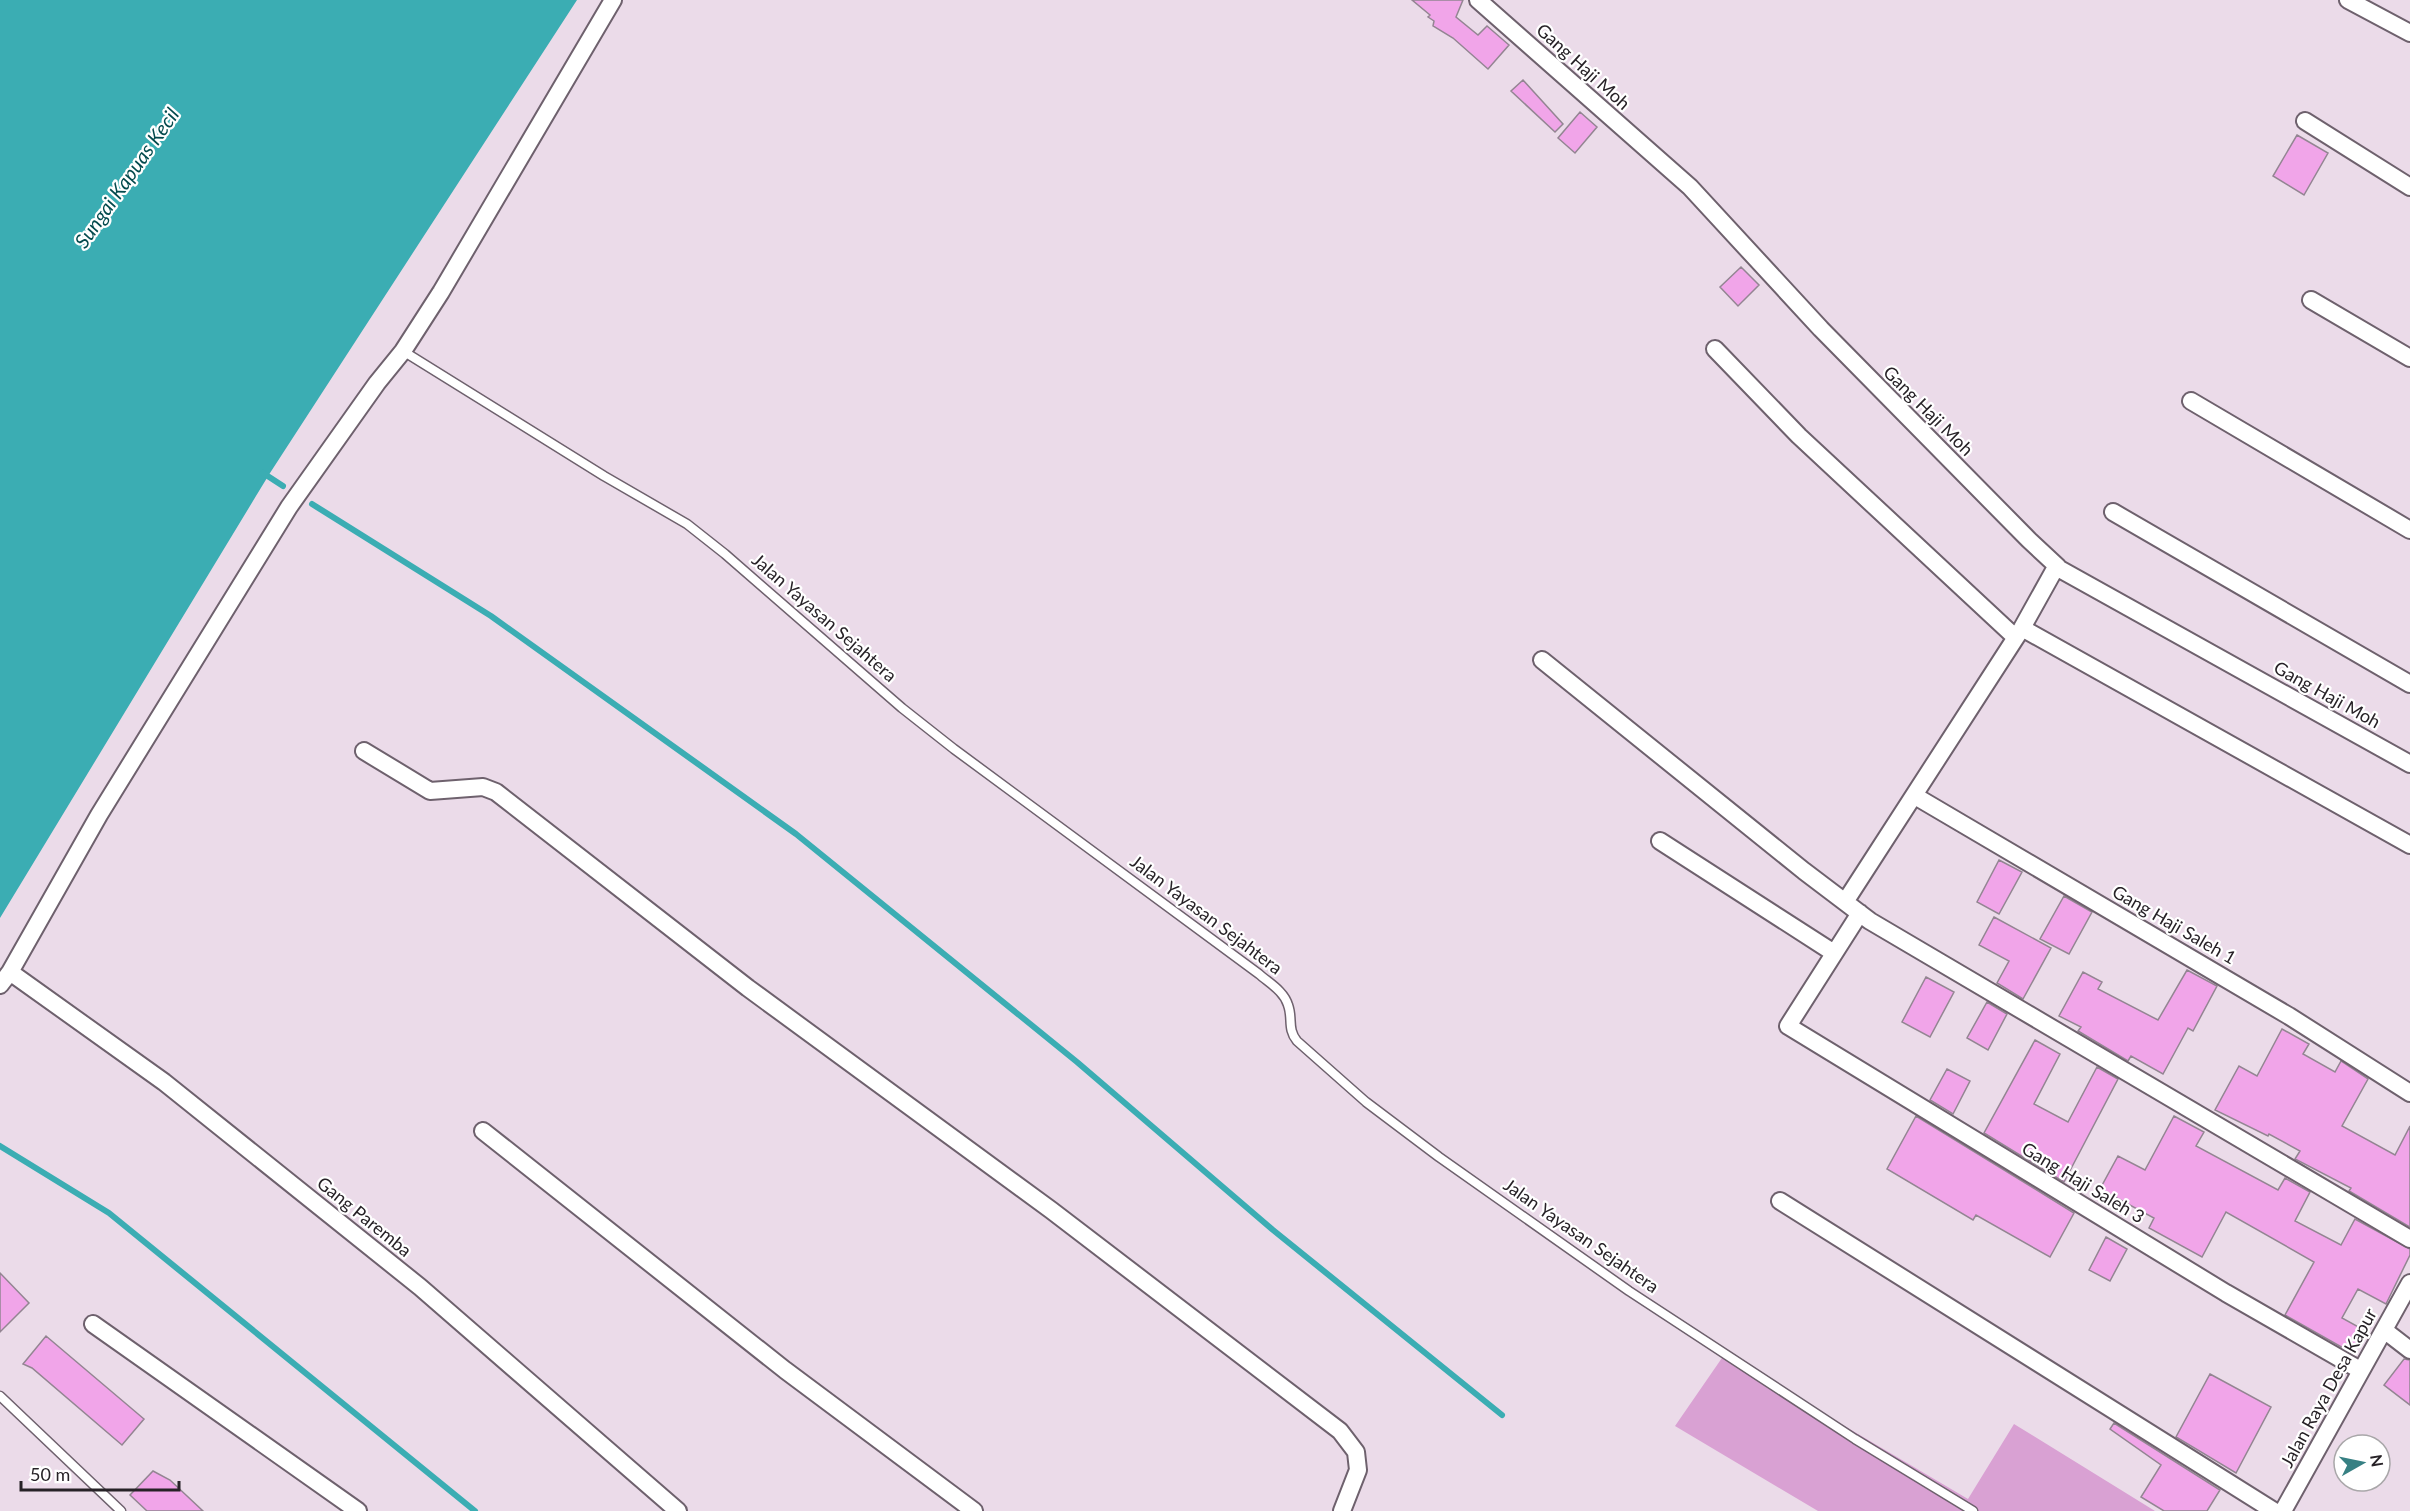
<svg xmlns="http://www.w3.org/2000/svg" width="2410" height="1511" viewBox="0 0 2410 1511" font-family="Lato,sans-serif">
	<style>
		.green { fill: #d9a1d3 }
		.water { fill: #3badb3 }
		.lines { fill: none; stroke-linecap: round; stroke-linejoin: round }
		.stream { stroke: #3badb3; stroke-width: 6 }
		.building { fill: #f1a5e9; stroke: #938592; stroke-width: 1.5 }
		.lane-casing { stroke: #6e616d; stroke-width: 11 }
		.street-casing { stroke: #6e616d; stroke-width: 20 }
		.lane { stroke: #fff; stroke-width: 8 }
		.street { stroke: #fff; stroke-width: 16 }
		.labels { text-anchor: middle; stroke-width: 4.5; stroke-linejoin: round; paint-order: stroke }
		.street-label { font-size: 18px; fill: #272227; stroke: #fff }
		.water-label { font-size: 20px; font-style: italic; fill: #034a4d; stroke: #fff }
	</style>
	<rect width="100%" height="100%" fill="#ebdbe9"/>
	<!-- green -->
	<path class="green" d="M 1724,1355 L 1968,1499 L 2014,1424 L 2155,1511 L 1818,1511 L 1675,1426 Z"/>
	<!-- water -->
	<path class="water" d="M 0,0 L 577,0 L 270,473 L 0,918 Z"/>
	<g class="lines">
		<!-- stream -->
		<path class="stream" d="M 263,473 L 283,486
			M 312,504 L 491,616 L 796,834 L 1077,1062 L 1273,1230 L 1502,1415
			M 0,1146 L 109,1213 L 475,1511"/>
	</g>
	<!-- building -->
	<path class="building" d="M 1412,0 L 1463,0 L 1456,17 L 1478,35 L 1487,26 L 1509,45 L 1488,69 L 1453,38 L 1433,26 L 1434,21 L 1428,17 L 1430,15 Z
		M 1523,80 L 1563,124 L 1555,132 L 1511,91 Z
		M 1580,112 L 1597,127 L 1575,153 L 1558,138 Z
		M 2297,135 L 2328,153 L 2304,195 L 2273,176 Z
		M 1741,267 L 1759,285 L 1738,306 L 1720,287 Z
		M 1999,860 L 2022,872 L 1999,914 L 1977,902 Z
		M 2064,896 L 2092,912 L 2069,954 L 2040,939 Z
		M 1994,917 L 2051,948 L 2023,999 L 1997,983 L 2009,961 L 1979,945 Z
		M 2187,970 L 2217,986 L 2193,1031 L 2188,1028 L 2163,1074 L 2131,1056 L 2128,1061 L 2078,1031 L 2081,1027 L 2059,1016 L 2083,972 L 2102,982 L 2098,989 L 2158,1020 Z
		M 1926,977 L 1954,992 L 1930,1037 L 1902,1022 Z
		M 1987,1002 L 2007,1014 L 1988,1050 L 1967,1038 Z
		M 2282,1029 L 2309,1044 L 2303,1054 L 2335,1072 L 2341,1061 L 2368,1079 L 2342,1126 L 2395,1155 L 2410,1126 L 2410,1227 L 2349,1191 L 2351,1188 L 2295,1159 L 2300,1151 L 2269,1134 L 2268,1136 L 2215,1110 L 2239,1066 L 2257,1076 Z
		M 2035,1040 L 2060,1054 L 2034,1104 L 2068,1122 L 2097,1067 L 2118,1079 L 2064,1182 L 1984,1133 Z
		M 1947,1069 L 1970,1081 L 1953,1114 L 1930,1100 Z
		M 1916,1116 L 2074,1213 L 2050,1257 L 1976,1215 L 1973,1220 L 1887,1169 Z
		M 2174,1116 L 2204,1132 L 2196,1146 L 2278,1190 L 2285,1178 L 2310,1192 L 2295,1221 L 2341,1245 L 2355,1219 L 2410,1249 L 2410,1255 L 2386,1304 L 2358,1289 L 2342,1318 L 2364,1330 L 2352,1353 L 2285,1315 L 2314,1262 L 2226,1212 L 2202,1257 L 2149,1228 L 2154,1218 L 2100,1189 L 2118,1156 L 2145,1170 Z
		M 2106,1237 L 2127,1249 L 2110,1281 L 2089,1270 Z
		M 0,1273 L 29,1303 L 0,1332 Z
		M 46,1336 L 144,1419 L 122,1445 L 32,1368 L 23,1364 Z
		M 2404,1359 L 2410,1360 L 2410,1405 L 2384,1385 Z
		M 2210,1374 L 2271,1407 L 2236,1473 L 2176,1437 Z
		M 2114,1423 L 2220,1490 L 2207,1511 L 2164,1511 L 2141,1497 L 2161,1465 L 2110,1429 Z
		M 153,1471 L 170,1480 L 203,1511 L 147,1511 L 130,1495 Z"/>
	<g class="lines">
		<defs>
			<path id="lane" d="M 403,351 L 604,476 L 687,524 L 725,554 L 902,708 L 954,749 L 1259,974 C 1269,983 1284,991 1288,1005 C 1293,1018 1287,1029 1297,1041 L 1366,1102 L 1439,1157 L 1629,1291 L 1855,1439 L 1973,1511
				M 0,1396 L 121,1511"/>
			<path id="street" d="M 1478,0 L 1690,187 L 1821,329 L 2029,540 L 2058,567 L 2056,567 L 2410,764
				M 2348,0 L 2410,33
				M 2305,121 L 2410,187
				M 2311,300 L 2410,358
				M 1715,349 L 1799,436 L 2015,637
				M 2191,401 L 2410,530
				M 2113,512 L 2410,684
				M 2022,628 L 2410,845
				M 1542,660 L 1804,871 L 1870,921 L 2410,1239
				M 364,751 L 430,791 L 483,787 L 496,792 L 748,988 L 1051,1210 L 1340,1431 L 1356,1452 L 1358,1470 L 1342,1511
				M 1915,796 L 2289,1016 L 2410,1093
				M 1660,841 L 1834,953
				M 1845,902 L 2022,628 L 2056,567
				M 1860,913 L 1788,1026 L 2226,1293 L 2360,1370
				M 10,972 L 164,1082 L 420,1287 L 678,1511
				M 0,985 L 10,972 L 99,815 L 289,507 L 377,383 L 403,351 L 441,292 L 613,0
				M 483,1131 L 785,1370 L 974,1511
				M 1780,1201 L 2274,1511
				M 93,1324 L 358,1511
				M 2384,1330 L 2410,1350
				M 2283,1511 L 2410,1283"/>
		</defs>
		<!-- lane casing -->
		<use href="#lane" class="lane-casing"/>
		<!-- street casing -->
		<use href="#street" class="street-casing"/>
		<!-- lane -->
		<use href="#lane" class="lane"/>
		<!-- street -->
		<use href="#street" class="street"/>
	</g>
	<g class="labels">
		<!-- street labels -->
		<g class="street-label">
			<text transform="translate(1583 67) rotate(42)" y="6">Gang Haji Moh</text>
			<text transform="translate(1928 411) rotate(45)" y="6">Gang Haji Moh</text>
			<text transform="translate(824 618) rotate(41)" y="6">Jalan Yayasan Sejahtera</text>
			<text transform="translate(2327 695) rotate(29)" y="6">Gang Haji Moh</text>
			<text transform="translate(1206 915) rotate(37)" y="6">Jalan Yayasan Sejahtera</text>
			<text transform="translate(2174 925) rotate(30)" y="6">Gang Haji Saleh 1</text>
			<text transform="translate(2083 1183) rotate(31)" y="6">Gang Haji Saleh 3</text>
			<text transform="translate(364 1217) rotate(39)" y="6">Gang Paremba</text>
			<text transform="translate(1581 1236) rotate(35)" y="6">Jalan Yayasan Sejahtera</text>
			<text transform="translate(2329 1388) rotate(-61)" y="6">Jalan Raya Desa Kapur</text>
		</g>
		<!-- water labels -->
		<g class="water-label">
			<text transform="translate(127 178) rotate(-55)" y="7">Sungai Kapuas Kecil</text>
		</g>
	</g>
	<!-- north arrow -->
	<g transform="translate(2362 1463) rotate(81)"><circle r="28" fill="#ffffff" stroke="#a9a7a9" stroke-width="1.5"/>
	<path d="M0-4.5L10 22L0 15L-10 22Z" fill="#378083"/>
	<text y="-9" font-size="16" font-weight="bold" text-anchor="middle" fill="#272227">N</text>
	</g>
	<!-- scale -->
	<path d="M21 1481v9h158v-9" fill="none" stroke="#272227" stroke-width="3"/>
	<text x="30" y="1481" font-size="18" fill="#272227" stroke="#ffffff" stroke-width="4.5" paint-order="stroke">50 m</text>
</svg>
